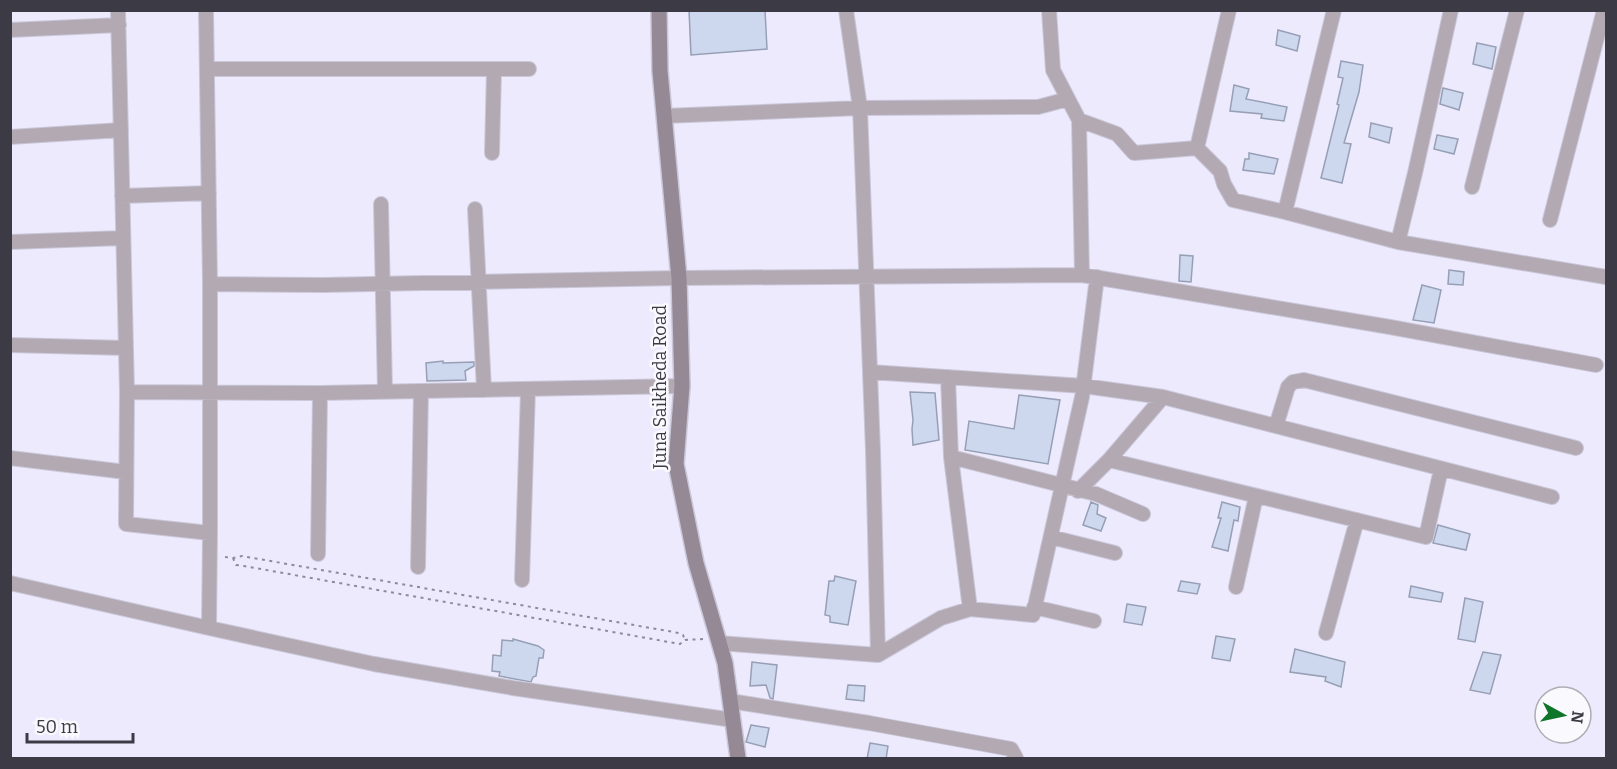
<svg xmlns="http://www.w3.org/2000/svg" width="1617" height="769" viewBox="0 0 1617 769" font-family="Bitter,serif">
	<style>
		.building { fill: #cdd8ef; stroke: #969fb5; stroke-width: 1.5 }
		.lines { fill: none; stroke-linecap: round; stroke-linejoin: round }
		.minor-casing { stroke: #cac7d9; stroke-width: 16 }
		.secondary-casing { stroke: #cac7d9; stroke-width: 18 }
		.path { stroke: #8e8b99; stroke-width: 2; stroke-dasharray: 3 4.5; stroke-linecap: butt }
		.minor { stroke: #b2a9b2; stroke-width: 14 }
		.secondary { stroke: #958995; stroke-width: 15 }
		.labels { text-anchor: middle; stroke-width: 5; stroke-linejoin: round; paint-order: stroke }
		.street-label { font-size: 18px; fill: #3c3a44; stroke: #faf9fe }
	</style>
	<rect width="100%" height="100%" fill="#eeeafe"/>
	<!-- building -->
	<path class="building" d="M 689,10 L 765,10 L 767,49 L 691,55 Z
		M 1278,30 L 1300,36 L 1297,51 L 1276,45 Z
		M 1477,43 L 1496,47 L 1492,69 L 1473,64 Z
		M 1341,61 L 1363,65 L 1359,92 L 1344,143 L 1351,144 L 1342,183 L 1321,178 L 1339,105 L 1337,104 L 1343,78 L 1338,77 Z
		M 1234,85 L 1249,89 L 1246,99 L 1287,107 L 1284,121 L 1261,118 L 1262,114 L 1230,111 Z
		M 1443,88 L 1463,93 L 1459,110 L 1440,104 Z
		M 1371,123 L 1392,128 L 1389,143 L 1369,137 Z
		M 1437,135 L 1458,139 L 1454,154 L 1434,149 Z
		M 1249,153 L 1278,159 L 1274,174 L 1243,170 L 1245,159 L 1249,159 Z
		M 1180,255 L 1193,256 L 1191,282 L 1179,281 Z
		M 1449,270 L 1464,272 L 1463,285 L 1448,284 Z
		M 1422,285 L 1441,290 L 1434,323 L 1413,320 Z
		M 443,361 L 443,363 L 474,362 L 474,366 L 465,371 L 466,380 L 427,381 L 426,363 Z
		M 910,392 L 935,393 L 939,440 L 913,445 L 912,429 L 913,420 Z
		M 1019,395 L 1060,400 L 1048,464 L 965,450 L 969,421 L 1014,429 Z
		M 1091,502 L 1098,505 L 1097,514 L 1106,518 L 1101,531 L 1083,525 Z
		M 1222,502 L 1240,507 L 1238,521 L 1234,520 L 1228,551 L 1212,547 L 1221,518 L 1218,518 Z
		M 1438,525 L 1470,534 L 1466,550 L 1433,543 Z
		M 835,576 L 856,581 L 848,625 L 830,622 L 830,616 L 825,615 L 829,581 L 834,581 Z
		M 1181,581 L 1200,584 L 1197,594 L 1178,591 Z
		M 1411,586 L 1443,593 L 1441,602 L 1409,597 Z
		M 1465,598 L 1483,602 L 1475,642 L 1458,639 Z
		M 1127,604 L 1146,607 L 1142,625 L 1124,622 Z
		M 1216,636 L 1235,639 L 1230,661 L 1212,658 Z
		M 513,639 L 538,646 L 544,650 L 543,658 L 539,658 L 536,676 L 533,677 L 531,682 L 499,676 L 500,672 L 492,671 L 493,655 L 501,656 L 502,640 L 513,641 Z
		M 1295,649 L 1345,662 L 1341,687 L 1325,681 L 1326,677 L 1290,672 Z
		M 1483,652 L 1501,655 L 1490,694 L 1470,690 Z
		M 752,662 L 777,665 L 773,699 L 770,698 L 766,685 L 750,686 Z
		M 848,685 L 865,686 L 864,701 L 846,699 Z
		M 751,725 L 769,728 L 765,747 L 746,742 Z
		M 870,743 L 888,746 L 886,759 L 867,759 Z"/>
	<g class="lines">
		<defs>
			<path id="minor" d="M 118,10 L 127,392 L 126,524 L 210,533 L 210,284 L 206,10
				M 1049,10 L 1053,70 L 1079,120 L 1082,275 L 1390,327 L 1596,365
				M 1229,10 L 1197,148 L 1220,171 L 1224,184 L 1233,200 L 1285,212 L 1398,242 L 1415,173 L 1451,10
				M 10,30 L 119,25
				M 207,69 L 529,69
				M 664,116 L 860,108 L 846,10
				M 1079,120 L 1117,134 L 1134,153 L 1197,148
				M 10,137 L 121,130
				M 492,153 L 494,70
				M 1472,187 L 1517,10
				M 122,196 L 209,193
				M 381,204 L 385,392
				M 475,209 L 484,390
				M 1285,212 L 1334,10
				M 1550,220 L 1604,10
				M 10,242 L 123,238
				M 1398,242 L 1606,277
				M 210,284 L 323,285 L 679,278 L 1082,275
				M 10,345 L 126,348
				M 870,372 L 1084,386 L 1163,397 L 1552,497
				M 948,377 L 951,457 L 970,609
				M 127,392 L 320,393 L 682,386
				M 1276,426 L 1288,387 L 1293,382 L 1304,380 L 1576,448
				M 951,457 L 1096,494 L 1143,514
				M 10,458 L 126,472
				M 1109,460 L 1426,537 L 1441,469
				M 1078,491 L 1109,460 L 1163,397
				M 210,533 L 209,628 L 374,664 L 513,688 L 733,720
				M 1051,537 L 1115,553
				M 318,554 L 320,393
				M 418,567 L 421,391
				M 522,580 L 528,390
				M 10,583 L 209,628
				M 1236,587 L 1256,496
				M 1034,607 L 1094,621
				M 1326,633 L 1357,520
				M 719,643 L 878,655 L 941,618 L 970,609 L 1033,615 L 1082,397 L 1097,277
				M 878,655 L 873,451 L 860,108 L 1038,107 L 1068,99
				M 730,701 L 869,723 L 1011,749 L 1016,758"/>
			<path id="secondary" d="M 659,10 L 660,71 L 679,278 L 682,386 L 676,464 L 696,563 L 725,663 L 738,758"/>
		</defs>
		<!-- minor casing -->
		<use href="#minor" class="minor-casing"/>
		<!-- secondary casing -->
		<use href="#secondary" class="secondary-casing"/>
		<!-- path -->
		<path class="path" d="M 225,557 L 233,558 L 242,556 L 679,633 L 683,635 L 685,640
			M 233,558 L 236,565 L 244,566 L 680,644 L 685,640 L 704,639"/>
		<!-- minor -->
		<use href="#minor" class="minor"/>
		<!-- secondary -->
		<use href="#secondary" class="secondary"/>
	</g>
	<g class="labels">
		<!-- street labels -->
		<g class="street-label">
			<text transform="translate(660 387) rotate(-90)" y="6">Juna Saikheda Road</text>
		</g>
	</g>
	<!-- border -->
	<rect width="1617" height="769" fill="none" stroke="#3c3a44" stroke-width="24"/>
	<!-- north arrow -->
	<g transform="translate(1563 715) rotate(98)"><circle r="28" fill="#faf9fe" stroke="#aeadb4" stroke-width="1.5"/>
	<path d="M0-4.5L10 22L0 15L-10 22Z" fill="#0f7629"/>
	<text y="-9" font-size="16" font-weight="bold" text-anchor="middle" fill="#3c3a44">N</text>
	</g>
	<!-- scale -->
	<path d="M27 733v9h106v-9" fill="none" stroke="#3c3a44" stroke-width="3"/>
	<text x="36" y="733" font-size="18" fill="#3c3a44" stroke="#faf9fe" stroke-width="4.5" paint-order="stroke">50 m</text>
</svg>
